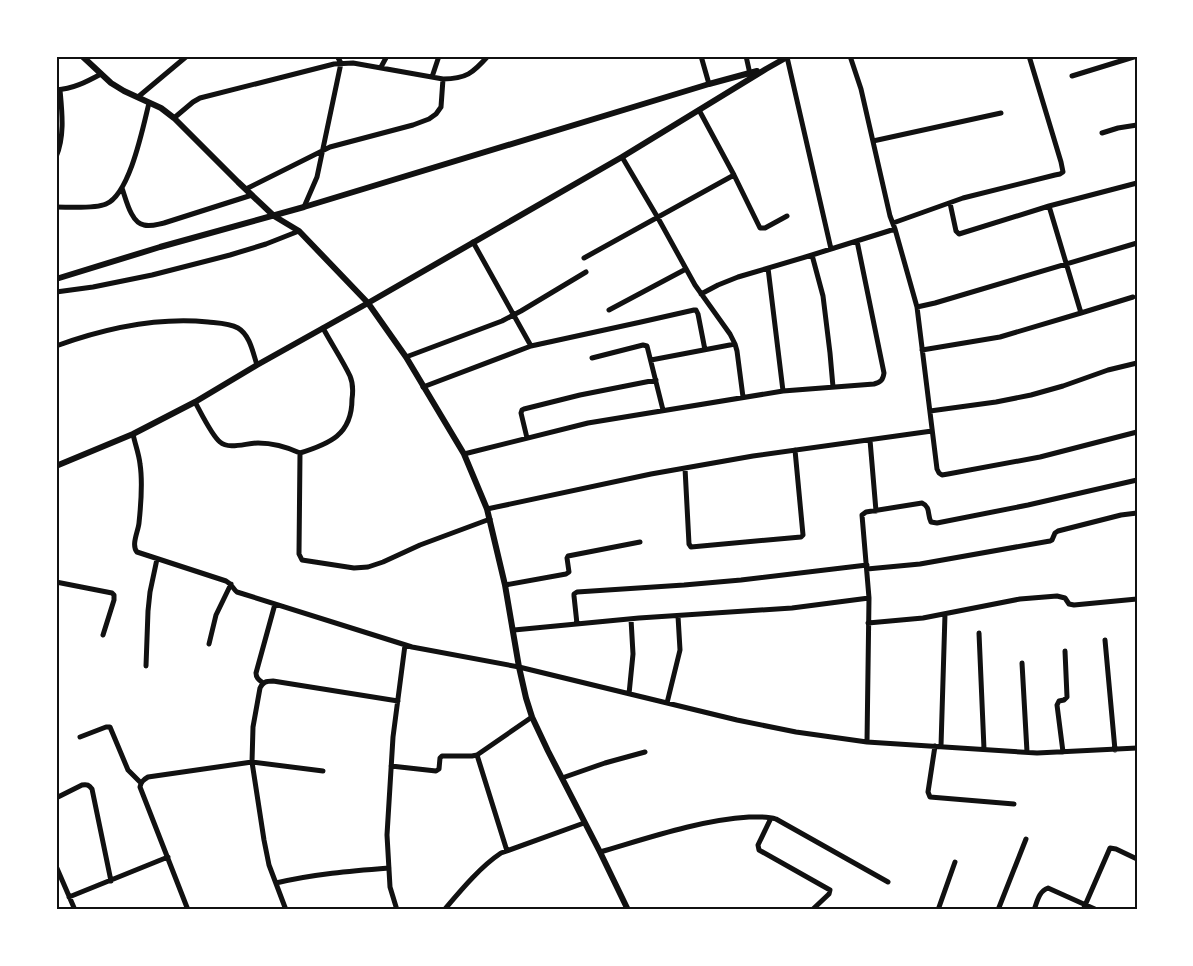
<svg xmlns="http://www.w3.org/2000/svg" width="1193" height="966" viewBox="0 0 1193 966" font-family="Cabin,sans-serif">
	<style>
		.lines { fill: none; stroke-linecap: round; stroke-linejoin: round }
		.minor { stroke: #111; stroke-width: 5 }
		.tertiary { stroke: #111; stroke-width: 6 }
		.neatline { fill: none; stroke: #111; stroke-width: 2 }
	</style>
	<rect width="100%" height="100%" fill="#fff"/>
	<g class="lines">
		<!-- minor -->
		<path class="minor" d="M 701,56 L 709,84
			M 746,56 L 750,74
			M 850,56 L 861,89 L 890,216 L 895,229 L 917,307 L 937,469 L 939,473 L 942,475 L 948,474 L 1040,457 L 1137,432
			M 787,57 L 831,249
			M 381,67 L 387,56
			M 1072,76 L 1137,56
			M 432,77 L 439,56
			M 56,90 C 73,89 86,82 101,74
			M 138,97 L 187,56
			M 174,118 L 193,102 L 200,98 L 334,64 L 353,63 L 443,79 C 466,79 473,73 488,56
			M 1102,133 L 1118,128 L 1137,125
			M 873,141 L 1001,113
			M 56,157 C 65,136 62,112 60,90
			M 622,157 L 658,218 L 695,285 L 730,334 L 735,344 L 737,351 L 743,397
			M 734,175 L 760,228 L 765,228 L 787,216
			M 122,188 C 126,199 131,223 144,225 C 151,227 158,224 164,223 L 252,195
			M 246,189 L 330,147 L 413,125 L 429,119 L 436,114 L 441,107 L 443,79
			M 950,203 L 956,231 L 959,234 L 1049,206
			M 56,207 C 69,207 95,209 106,204 C 130,194 143,127 149,103
			M 304,207 L 317,177 L 341,63 L 337,56
			M 893,223 L 963,198 L 1055,175 L 1060,174 L 1063,172 L 1061,162 L 1029,56
			M 812,255 L 823,296 L 830,353 L 833,387
			M 584,258 L 734,175 L 699,110
			M 768,268 L 783,391
			M 56,292 L 93,287 L 152,275 L 230,255 L 266,244 L 299,231
			M 701,294 L 718,285 L 738,277 L 812,255 L 895,229
			M 917,307 L 935,303 L 1137,243
			M 609,310 L 686,269
			M 1081,313 L 1133,297
			M 323,328 C 331,343 343,361 350,376 C 353,383 353,392 352,399 C 352,435 329,444 300,453 L 299,554 L 302,560 L 354,568 L 368,567 L 383,562 L 420,545 L 490,519
			M 56,346 C 103,329 158,317 208,322 C 217,323 229,323 238,328 C 250,335 253,353 257,365
			M 531,346 L 641,322 L 694,310 L 696,310 L 698,314 L 705,350
			M 922,350 L 1000,337 L 1081,313 L 1049,206 L 1137,183
			M 406,357 L 502,321 L 521,311 L 586,272
			M 592,358 L 643,345 L 647,346 L 663,410
			M 651,360 L 735,344
			M 423,387 L 531,346 L 473,242
			M 195,402 C 200,411 212,436 220,442 C 229,450 246,443 258,443 C 273,443 287,447 300,453
			M 930,411 L 996,402 L 1031,395 L 1063,386 L 1108,370 L 1137,363
			M 133,434 C 135,444 139,454 140,464 C 143,483 141,504 139,523 C 138,532 131,545 137,552 L 226,581 C 232,584 233,589 237,592 L 412,647 L 519,667 L 737,720 L 796,732 L 867,742 L 1037,753 L 1137,748
			M 527,438 L 521,413 L 522,410 L 524,409 L 580,395 L 656,380
			M 870,440 L 876,511
			M 464,454 L 588,423 L 783,391 L 874,384 C 881,382 883,380 884,373 L 857,241
			M 685,468 L 689,544 L 691,547 L 801,537 L 803,535 L 795,450
			M 487,509 L 651,474 L 753,456 L 932,431
			M 867,569 L 920,564 L 1050,541 L 1052,540 L 1055,533 L 1058,531 L 1121,515 L 1137,513
			M 56,582 L 112,593 L 114,595 L 114,600 L 103,635
			M 505,585 L 566,574 L 569,572 L 567,558 L 568,556 L 640,542
			M 868,623 L 923,618 L 1020,599 L 1057,596 L 1065,598 L 1069,604 L 1074,605 L 1137,599
			M 577,624 L 574,596 L 574,594 L 577,592 L 684,585 L 741,580 L 867,565
			M 514,630 L 639,618 L 792,608 L 869,598
			M 979,633 L 984,749
			M 1105,640 L 1115,750
			M 209,644 L 216,615 L 231,584
			M 1022,663 L 1027,752
			M 146,666 L 148,611 L 150,592 L 157,559
			M 263,683 C 259,680 256,678 256,673 L 275,604
			M 629,694 L 633,654 L 631,619
			M 667,703 L 680,650 L 678,616
			M 80,737 L 106,727 L 110,727 L 128,770 L 141,783
			M 867,742 L 869,598 L 862,515 L 866,512 L 922,503 C 931,507 927,515 931,522 L 937,523 L 1028,505 L 1137,480
			M 935,746 L 928,792 L 930,797 L 1014,804
			M 941,746 L 945,614
			M 1063,752 L 1057,705 L 1059,701 L 1064,700 L 1067,697 L 1065,651
			M 477,755 L 507,851
			M 391,766 L 436,771 L 439,769 L 440,758 L 442,756 L 472,756 L 477,755 L 532,717
			M 562,778 L 605,763 L 645,752
			M 56,798 L 82,785 C 87,784 89,785 92,789 L 111,881
			M 771,818 L 758,845 L 759,850 L 830,890 L 829,894 L 812,910
			M 600,852 C 648,838 700,820 749,817 C 758,817 767,816 776,819 L 888,882
			M 56,866 L 75,910
			M 276,883 C 314,874 350,871 389,868
			M 69,897 L 168,857
			M 188,910 L 140,787 C 141,782 143,780 148,777 L 252,762 L 323,771
			M 286,910 L 269,865 L 264,840 L 252,762 L 253,727 L 260,688 C 263,682 266,681 273,681 L 398,701
			M 397,910 L 390,887 L 387,835 L 393,737 L 405,645
			M 444,910 C 461,890 480,867 501,853 L 584,823
			M 938,910 L 955,862
			M 998,910 L 1026,839
			M 1034,910 C 1037,902 1039,891 1048,888 L 1097,910
			M 1083,910 L 1110,848 L 1116,849 L 1137,859"/>
		<!-- tertiary -->
		<path class="tertiary" d="M 82,56 L 111,83 L 124,91 L 161,108 L 174,118 L 238,182 L 274,216 L 299,231 L 368,303 L 406,357 L 464,454 L 487,509 L 505,585 L 519,667 L 526,698 L 532,717 L 548,751 L 600,852 L 628,910
			M 56,279 L 160,247 L 304,207 L 709,84 L 757,71
			M 56,466 L 133,434 L 195,402 L 257,365 L 368,303 L 622,157 L 766,69 L 789,56"/>
	</g>
	<!-- border -->
	<rect width="1193" height="966" fill="none" stroke="#ffffff" stroke-width="115"/>
	<rect x="58" y="58" width="1078" height="850" class="neatline"/>
</svg>
